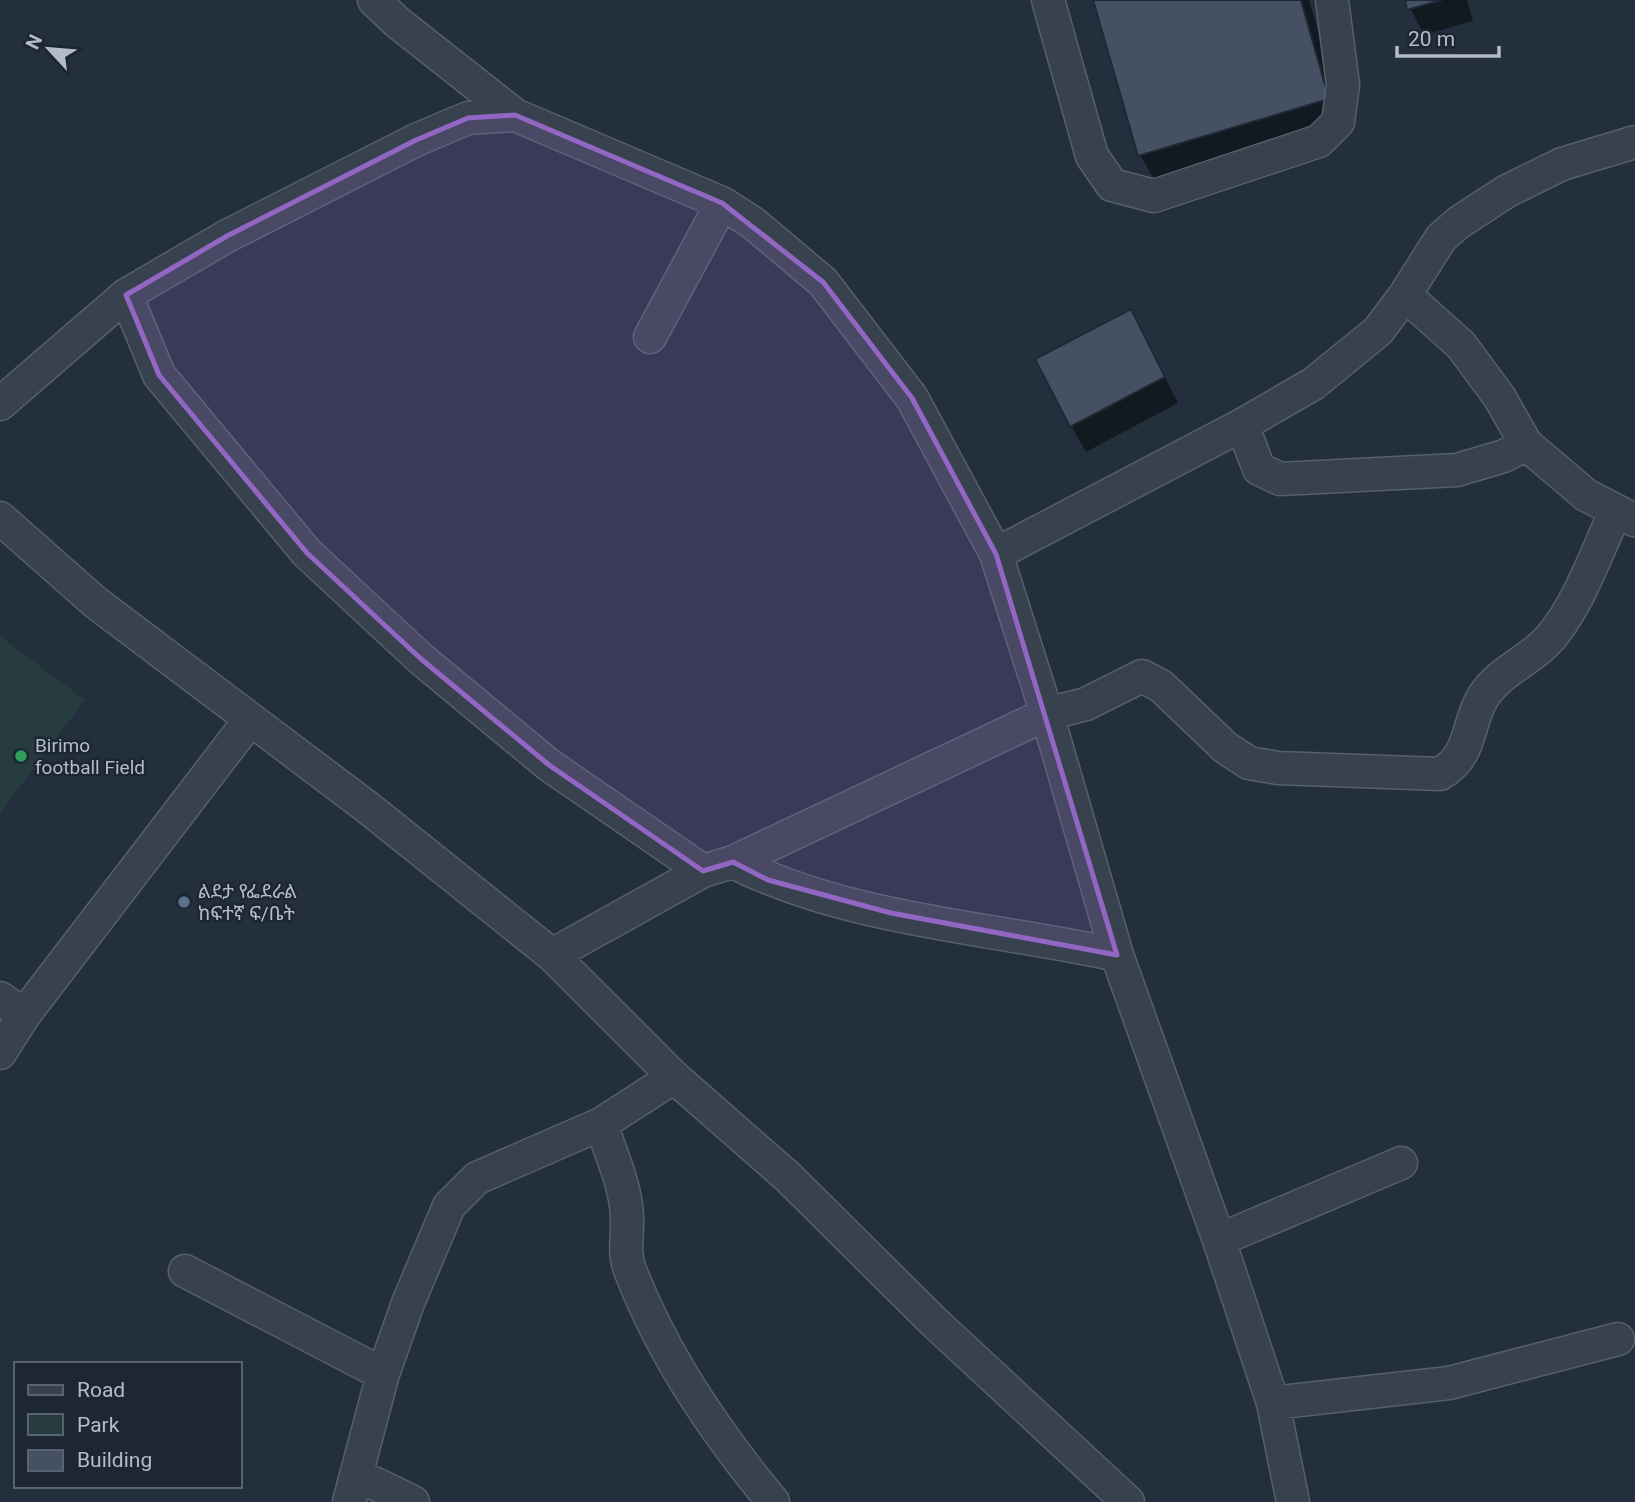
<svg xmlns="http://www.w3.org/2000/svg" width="1635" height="1502" viewBox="0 0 1635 1502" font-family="Roboto,'Noto Sans Ethiopic',sans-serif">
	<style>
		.green { fill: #263c3f }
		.shadow { fill: #0007 }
		.building { fill: #455162; stroke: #1f2835; stroke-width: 2 }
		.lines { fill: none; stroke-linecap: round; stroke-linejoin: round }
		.street-casing { stroke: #565f6c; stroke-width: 35 }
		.street { stroke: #38414e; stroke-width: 32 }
		.marked { fill: #9266c3; fill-opacity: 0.2; stroke: #9266c3; stroke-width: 5; stroke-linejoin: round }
		.leisure-dot { fill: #2e9e5b; stroke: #1d2633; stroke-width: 2.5 }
		.service-dot { fill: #5c6f8a; stroke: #1d2633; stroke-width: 2.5 }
		.labels { text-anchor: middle; stroke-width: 5; stroke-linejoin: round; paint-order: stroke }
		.poi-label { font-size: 19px; fill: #b4bcc9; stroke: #1d2633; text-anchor: start }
	</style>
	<rect width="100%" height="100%" fill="#242f3e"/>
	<!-- green -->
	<path class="green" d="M 0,636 L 85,700 L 0,813 Z"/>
	<!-- shadow -->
	<path class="shadow" d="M 1095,0 L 1309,0 L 1348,133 L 1160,189 L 1140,155 Z
		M 1406,0 L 1467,0 L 1473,21 L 1424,35 Z
		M 1145,338 L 1178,403 L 1086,452 L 1071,426 Z"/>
	<!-- building -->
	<path class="building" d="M 1093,0 L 1301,0 L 1329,99 L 1138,156 Z
		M 1405,0 L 1442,0 L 1407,10 Z
		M 1131,309 L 1165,377 L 1070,427 L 1035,359 Z"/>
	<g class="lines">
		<defs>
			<path id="street" d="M 374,0 L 397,22 L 515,115
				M 1048,0 L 1092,156 L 1112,185 L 1154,196 L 1319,141 L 1338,122 L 1343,85 L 1332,0
				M 126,295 L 159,375 L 307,553 L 421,659 L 549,765 L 703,871
				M 1405,295 L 1461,345 L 1500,398 L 1526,444 L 1586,495 L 1634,520
				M 650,337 L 722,203
				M 0,404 L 126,295 L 227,236 L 416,140 L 468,118 L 515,115 L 722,203 L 753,223 L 823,282 L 912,398 L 996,554
				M 1242,425 L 1259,469 L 1280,479 L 1457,470 L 1504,456 L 1526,444
				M 0,518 L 95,602 L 367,807 L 552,955 L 674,1077 L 788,1177 L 933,1321 L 1128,1502
				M 733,862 C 851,921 990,927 1117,955
				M 552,955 L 703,871 L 733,862 L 1047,714 L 996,554 L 1242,425 L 1313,384 L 1378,331 L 1405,295 L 1441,238 L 1458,223 L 1507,191 L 1562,164 L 1635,142
				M 0,998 L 24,1015
				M 0,1053 L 24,1015 L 249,721
				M 601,1124 C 611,1154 626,1186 627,1217 C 628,1236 623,1252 630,1270 C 663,1356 715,1432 773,1502
				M 1219,1240 L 1401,1163
				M 185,1271 L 383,1374
				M 1273,1403 L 1449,1383 L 1618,1339
				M 357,1475 L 413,1502
				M 349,1502 L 383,1374 L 408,1303 L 449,1206 L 477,1178 L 601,1124 L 674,1077
				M 1293,1502 L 1273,1403 L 1219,1240 L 1117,955 L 1047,714 L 1086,704 L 1142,676 L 1161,686 L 1226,748 L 1249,763 L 1278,768 L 1440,774 C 1473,755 1466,725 1483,697 C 1501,669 1531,661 1551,637 C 1580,602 1596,553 1615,513"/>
		</defs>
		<!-- street casing -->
		<use href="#street" class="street-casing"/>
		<!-- street -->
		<use href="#street" class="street"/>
	</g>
	<!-- marked area -->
	<path class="marked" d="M 515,115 L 722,203 L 823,282 L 912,398 L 996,554 L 1117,955 L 891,913 L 768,880 L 733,862 L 703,871 L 549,765 L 421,659 L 307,553 L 159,375 L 126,295 L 227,236 L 416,140 L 468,118 Z"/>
	<!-- markers -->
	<circle class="leisure-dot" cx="21" cy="756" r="7"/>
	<circle class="service-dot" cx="184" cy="902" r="7"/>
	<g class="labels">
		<!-- poi labels -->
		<g class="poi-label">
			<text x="35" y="752">Birimo<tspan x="35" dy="22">football Field</tspan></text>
			<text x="198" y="898">ልደታ የፌደራል<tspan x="198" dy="22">ከፍተኛ ፍ/ቤት</tspan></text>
		</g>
	</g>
	<!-- legend -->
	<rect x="14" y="1362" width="228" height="126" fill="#1d2633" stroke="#59626f" stroke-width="2"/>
	<rect x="28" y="1385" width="35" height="10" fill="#38414e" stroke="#59626f" stroke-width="2"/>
	<text x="77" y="1397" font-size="21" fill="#b4bcc9">Road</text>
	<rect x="28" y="1414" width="35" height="21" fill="#263c3f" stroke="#59626f" stroke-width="2"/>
	<text x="77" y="1432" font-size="21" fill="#b4bcc9">Park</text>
	<rect x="28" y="1450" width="35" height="21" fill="#455162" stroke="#59626f" stroke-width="2"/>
	<text x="77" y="1467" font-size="21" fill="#b4bcc9">Building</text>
	<!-- north arrow -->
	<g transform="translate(49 49) rotate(296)" stroke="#1d2633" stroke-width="5" paint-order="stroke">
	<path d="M0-5L12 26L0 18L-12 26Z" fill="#b4bcc9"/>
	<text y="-10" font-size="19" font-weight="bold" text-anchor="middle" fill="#b4bcc9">N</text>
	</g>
	<!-- scale -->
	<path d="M1397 46v10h102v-10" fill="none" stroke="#b4bcc9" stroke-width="3.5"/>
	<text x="1408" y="46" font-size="21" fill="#b4bcc9" stroke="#1d2633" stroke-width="5" paint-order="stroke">20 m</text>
</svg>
